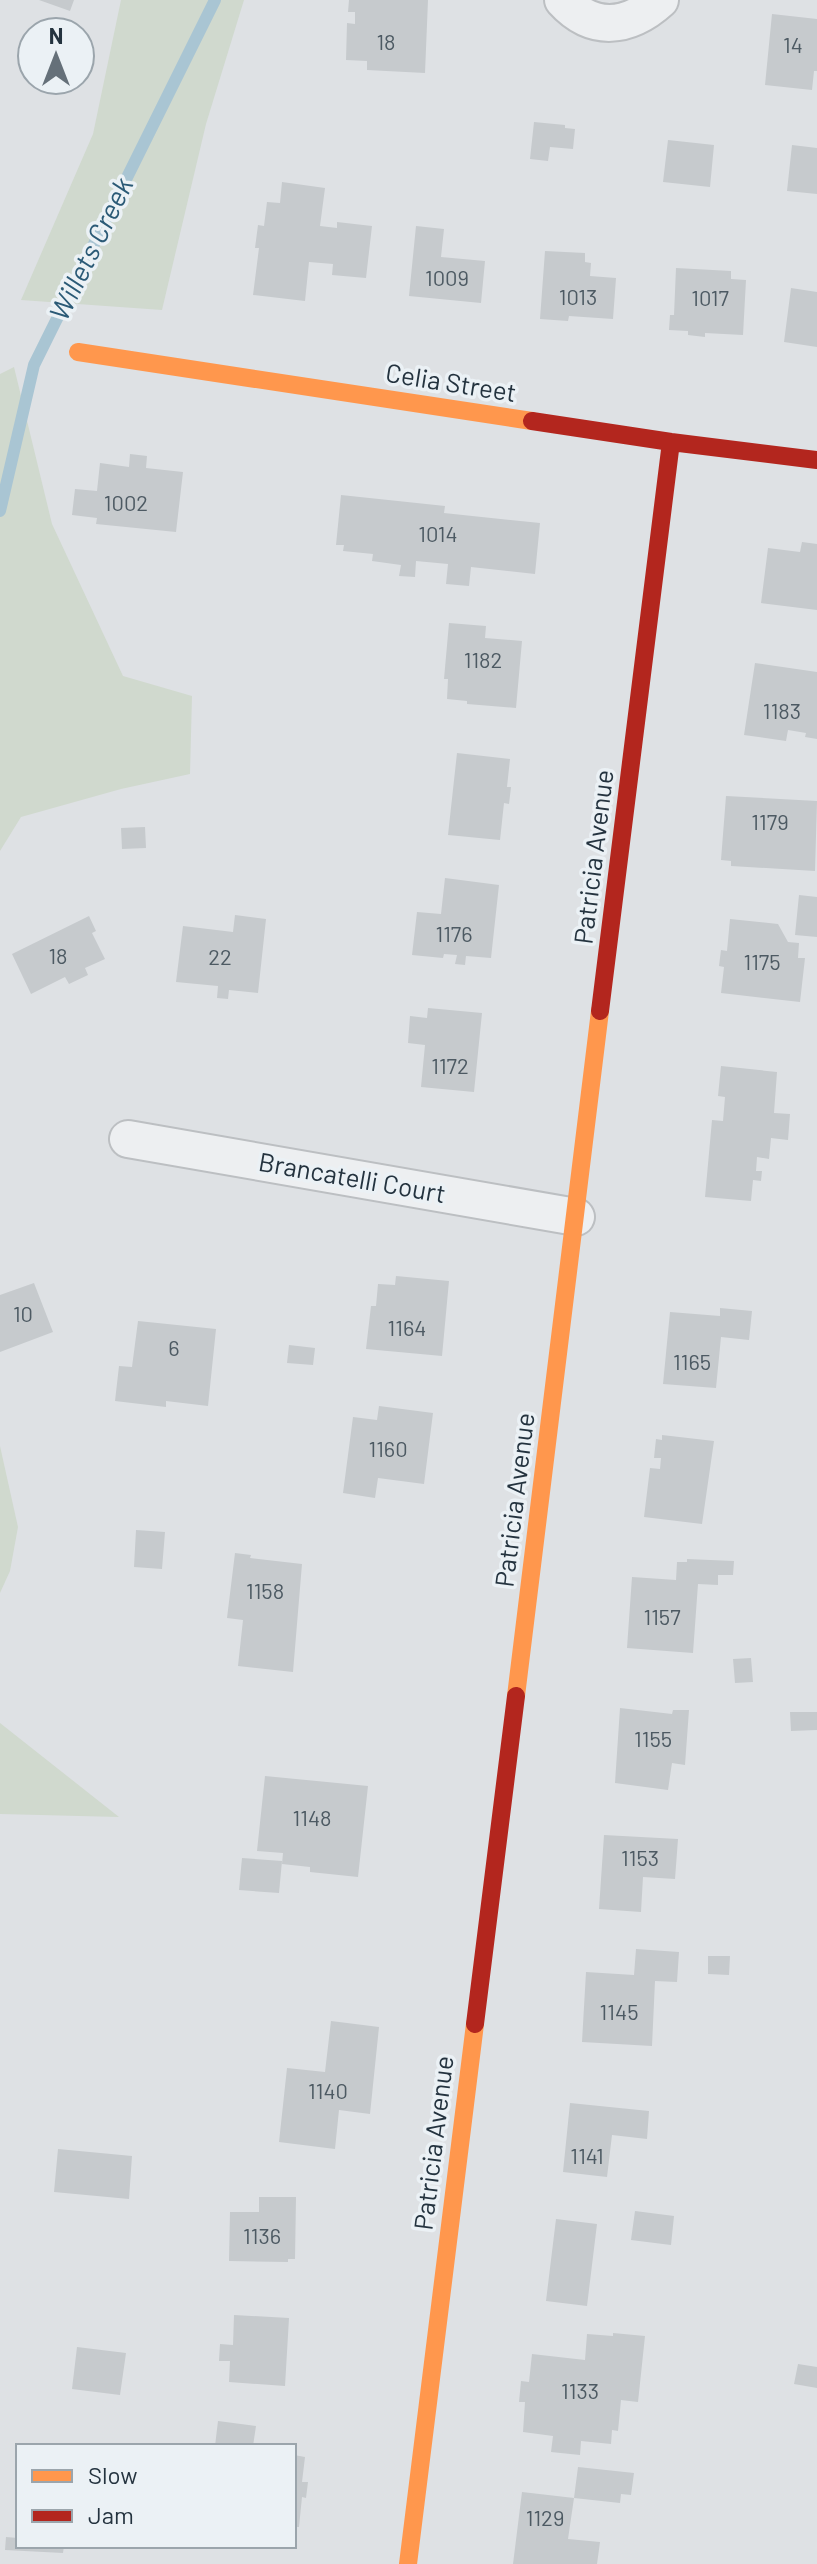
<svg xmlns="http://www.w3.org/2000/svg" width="817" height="2564" viewBox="0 0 817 2564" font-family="Barlow,sans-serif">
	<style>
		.green { fill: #d0d9ce }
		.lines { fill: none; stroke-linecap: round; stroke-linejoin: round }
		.stream { stroke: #a9c5d3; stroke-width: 12 }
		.building { fill: #c6cacd }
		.street-casing { stroke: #bcbfc2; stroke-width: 40 }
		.street { stroke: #edeff1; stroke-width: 36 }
		.slow { stroke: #ff974d; stroke-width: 18 }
		.jam { stroke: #b3261e; stroke-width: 18 }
		.labels { text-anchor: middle; stroke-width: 7; stroke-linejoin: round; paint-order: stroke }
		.number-label { font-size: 22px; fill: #4d5a63 }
		.street-label { font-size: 26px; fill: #24333f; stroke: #ebf1f5 }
		.water-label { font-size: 28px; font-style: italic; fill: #2b5a76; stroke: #ebf1f5 }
	</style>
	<rect width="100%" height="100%" fill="#dee1e4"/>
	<!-- green -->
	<path class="green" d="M 121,0 L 244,0 L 206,124 L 162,310 L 21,300 L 93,134 Z
		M 14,367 L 52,524 L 123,676 L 192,696 L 190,774 L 121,789 L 21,817 L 0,851 L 0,374 Z
		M 0,1446 L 18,1527 L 10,1571 L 0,1593 Z
		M 0,1723 L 119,1817 L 0,1814 Z"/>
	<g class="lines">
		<!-- stream -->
		<path class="stream" d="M 0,511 L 34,365 L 215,0"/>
	</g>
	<!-- building -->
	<path class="building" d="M 39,0 L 74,0 L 70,11 Z
		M 349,0 L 428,0 L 425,73 L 367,70 L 367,61 L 346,60 L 347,23 L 355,24 L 355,12 L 348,12 Z
		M 772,14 L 817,19 L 817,71 L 814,71 L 812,90 L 765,85 Z
		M 534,122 L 565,125 L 565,128 L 575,129 L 573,149 L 550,147 L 548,161 L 530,159 Z
		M 668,140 L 714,145 L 710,187 L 663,182 Z
		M 792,145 L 817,148 L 817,194 L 787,191 Z
		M 282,182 L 325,188 L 320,226 L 337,228 L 337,222 L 372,226 L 366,278 L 332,275 L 333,264 L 309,262 L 305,301 L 253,295 L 259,248 L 255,248 L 258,225 L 264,226 L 267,202 L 280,203 Z
		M 416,226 L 444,229 L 441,257 L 485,261 L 481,303 L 409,296 Z
		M 545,251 L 585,253 L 585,262 L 591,263 L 590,276 L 616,278 L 613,319 L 569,316 L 568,321 L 540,319 Z
		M 676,268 L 731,271 L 731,279 L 746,280 L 743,335 L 705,333 L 705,337 L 688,335 L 688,331 L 669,330 L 670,315 L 674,315 Z
		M 791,288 L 817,292 L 817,347 L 784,342 Z
		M 130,454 L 147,456 L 146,468 L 183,472 L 176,532 L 96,524 L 97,518 L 72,515 L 75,489 L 97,491 L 100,463 L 129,467 Z
		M 341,495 L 445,506 L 444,513 L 540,523 L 535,574 L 471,567 L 469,586 L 446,584 L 448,564 L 416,561 L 415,577 L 399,576 L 401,565 L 372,561 L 373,554 L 343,551 L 344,545 L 336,545 Z
		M 802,542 L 817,544 L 817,610 L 761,603 L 768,548 L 800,552 Z
		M 449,623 L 486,626 L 485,638 L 522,641 L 516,708 L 467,704 L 467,701 L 447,699 L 448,679 L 444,679 Z
		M 755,663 L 817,672 L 817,739 L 805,737 L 806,733 L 788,730 L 786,741 L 744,735 Z
		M 457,753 L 510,759 L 507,787 L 511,787 L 509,804 L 504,803 L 500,840 L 448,835 Z
		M 726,796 L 817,801 L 815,871 L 731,866 L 731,861 L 721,860 Z
		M 145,827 L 146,848 L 122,849 L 121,828 Z
		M 445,878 L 499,885 L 491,958 L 466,956 L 465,965 L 455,964 L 457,955 L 444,954 L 443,958 L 412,955 L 417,912 L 441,914 Z
		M 799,895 L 817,897 L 817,937 L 795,935 Z
		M 235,915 L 266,919 L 258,993 L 229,990 L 228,999 L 217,998 L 218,986 L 176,982 L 183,926 L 233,932 Z
		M 89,916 L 96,931 L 92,933 L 105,959 L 85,968 L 88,975 L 69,984 L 65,977 L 31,994 L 12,954 Z
		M 730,919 L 778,924 L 788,942 L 799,943 L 798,958 L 805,958 L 800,1002 L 721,993 L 724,967 L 719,966 L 721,950 L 727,951 Z
		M 428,1008 L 482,1013 L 474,1092 L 421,1087 L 425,1045 L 408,1043 L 410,1016 L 427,1018 Z
		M 721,1066 L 777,1072 L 774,1113 L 790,1114 L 788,1140 L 771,1138 L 769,1159 L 757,1157 L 756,1171 L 762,1171 L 761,1181 L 753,1180 L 751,1201 L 705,1197 L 712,1120 L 723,1121 L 725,1097 L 718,1096 Z
		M 396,1276 L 449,1281 L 442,1356 L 366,1349 L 371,1306 L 376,1306 L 378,1284 L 395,1285 Z
		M 34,1283 L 53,1332 L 0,1352 L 0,1295 Z
		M 720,1308 L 752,1311 L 749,1340 L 721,1337 L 716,1388 L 663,1384 L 670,1312 L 720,1316 Z
		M 138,1321 L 216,1329 L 208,1406 L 166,1401 L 166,1407 L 115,1401 L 119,1366 L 132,1367 Z
		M 289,1345 L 315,1348 L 313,1365 L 287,1363 Z
		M 379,1406 L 433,1413 L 424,1484 L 378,1478 L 375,1498 L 343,1493 L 353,1417 L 377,1420 Z
		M 662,1435 L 714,1441 L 702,1524 L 644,1517 L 650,1468 L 660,1469 L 661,1458 L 654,1458 L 656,1439 L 662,1440 Z
		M 136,1530 L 165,1532 L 162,1569 L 134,1567 Z
		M 235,1553 L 251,1555 L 250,1558 L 302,1564 L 293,1672 L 238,1666 L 243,1620 L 227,1618 Z
		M 687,1559 L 734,1561 L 733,1575 L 718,1575 L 718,1585 L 698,1584 L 693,1653 L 627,1648 L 632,1577 L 676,1580 L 677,1562 L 687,1562 Z
		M 751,1658 L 753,1682 L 735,1683 L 733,1659 Z
		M 620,1708 L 672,1714 L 673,1710 L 689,1710 L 685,1765 L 672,1763 L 668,1790 L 615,1783 Z
		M 790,1712 L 817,1712 L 817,1730 L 791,1731 Z
		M 265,1776 L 368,1786 L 358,1877 L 310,1872 L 310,1867 L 282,1864 L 283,1853 L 257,1851 Z
		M 604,1835 L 678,1839 L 675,1879 L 643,1877 L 641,1912 L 599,1909 Z
		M 242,1858 L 282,1861 L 279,1893 L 239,1890 Z
		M 636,1949 L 679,1952 L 677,1982 L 655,1981 L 652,2046 L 582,2042 L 586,1972 L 634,1975 Z
		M 708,1956 L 730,1956 L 729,1975 L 708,1974 Z
		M 331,2021 L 379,2027 L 370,2114 L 339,2110 L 335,2149 L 279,2142 L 287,2068 L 325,2072 Z
		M 570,2103 L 649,2111 L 647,2139 L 612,2135 L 607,2177 L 563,2172 Z
		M 58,2149 L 132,2156 L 129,2199 L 54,2192 Z
		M 259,2197 L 296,2197 L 295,2259 L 288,2259 L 288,2262 L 229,2261 L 230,2212 L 259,2212 Z
		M 635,2211 L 674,2216 L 671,2245 L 631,2240 Z
		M 556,2219 L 597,2224 L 587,2306 L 546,2301 Z
		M 234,2315 L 289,2318 L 285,2386 L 229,2382 L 230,2361 L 219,2361 L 220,2344 L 233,2345 Z
		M 613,2333 L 645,2336 L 638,2402 L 621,2400 L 618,2431 L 612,2430 L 611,2444 L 581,2441 L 580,2455 L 551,2452 L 553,2436 L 523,2432 L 525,2402 L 519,2402 L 521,2381 L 529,2382 L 532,2354 L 585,2360 L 587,2334 L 613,2336 Z
		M 77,2347 L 126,2353 L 120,2395 L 72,2389 Z
		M 798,2364 L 817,2367 L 817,2388 L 794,2384 Z
		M 218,2421 L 256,2426 L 253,2446 L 215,2446 Z
		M 294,2455 L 305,2457 L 302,2482 L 308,2482 L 306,2498 L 302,2497 L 299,2527 L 294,2527 Z
		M 578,2467 L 634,2473 L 631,2495 L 621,2494 L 620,2503 L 574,2498 Z
		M 522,2492 L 574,2498 L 568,2539 L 600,2542 L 597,2564 L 513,2564 Z
		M 6,2537 L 18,2538 L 18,2546 L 64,2546 L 63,2553 L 5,2550 Z"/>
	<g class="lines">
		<defs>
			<path id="street" d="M 563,0 C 593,33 629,28 660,0
				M 128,1139 L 576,1217"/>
		</defs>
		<!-- street casing -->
		<use href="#street" class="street-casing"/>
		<!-- street -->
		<use href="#street" class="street"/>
		<!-- slow -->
		<path class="slow" d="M 78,352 L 532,421
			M 516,1696 L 600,1011
			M 408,2564 L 475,2024"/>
		<!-- jam -->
		<path class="jam" d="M 532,421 L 671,442 L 817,460
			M 600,1011 L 671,442
			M 475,2024 L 516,1696"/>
	</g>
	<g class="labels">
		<!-- number labels -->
		<g class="number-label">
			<text x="386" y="50">18</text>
			<text x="793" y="53">14</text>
			<text x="447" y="286">1009</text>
			<text x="578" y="305">1013</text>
			<text x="710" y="306">1017</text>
			<text x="126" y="511">1002</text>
			<text x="438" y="542">1014</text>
			<text x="483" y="668">1182</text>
			<text x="782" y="719">1183</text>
			<text x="770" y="830">1179</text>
			<text x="454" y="942">1176</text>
			<text x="58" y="964">18</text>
			<text x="220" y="965">22</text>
			<text x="762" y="970">1175</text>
			<text x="450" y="1074">1172</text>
			<text x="23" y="1322">10</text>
			<text x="407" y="1336">1164</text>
			<text x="174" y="1356">6</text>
			<text x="692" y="1370">1165</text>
			<text x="388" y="1457">1160</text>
			<text x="265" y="1599">1158</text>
			<text x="662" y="1625">1157</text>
			<text x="653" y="1747">1155</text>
			<text x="312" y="1826">1148</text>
			<text x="640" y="1866">1153</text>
			<text x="619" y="2020">1145</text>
			<text x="328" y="2099">1140</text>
			<text x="587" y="2164">1141</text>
			<text x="262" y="2244">1136</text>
			<text x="580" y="2399">1133</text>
			<text x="545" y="2526">1129</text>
		</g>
		<!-- street labels -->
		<g class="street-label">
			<text transform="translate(451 383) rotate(9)" y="9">Celia Street</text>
			<text transform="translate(594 857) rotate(-83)" y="9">Patricia Avenue</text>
			<text transform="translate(352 1178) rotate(10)" y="9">Brancatelli Court</text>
			<text transform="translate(515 1500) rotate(-83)" y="9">Patricia Avenue</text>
			<text transform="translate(434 2143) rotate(-83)" y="9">Patricia Avenue</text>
		</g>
		<!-- water labels -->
		<g class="water-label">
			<text transform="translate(91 249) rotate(-64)" y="10">Willets Creek</text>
		</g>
	</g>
	<!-- legend -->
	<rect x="16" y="2444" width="280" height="104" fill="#ebf1f5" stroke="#9ba5ac" stroke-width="2"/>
	<rect x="32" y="2470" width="40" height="12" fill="#ff974d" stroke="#9ba5ac" stroke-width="2"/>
	<text x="88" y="2484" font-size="24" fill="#24333f">Slow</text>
	<rect x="32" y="2510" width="40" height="12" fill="#b3261e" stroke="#9ba5ac" stroke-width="2"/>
	<text x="88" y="2524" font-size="24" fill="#24333f">Jam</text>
	<!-- north arrow -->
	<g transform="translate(56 56)"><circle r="38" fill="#ebf1f5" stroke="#9ba5ac" stroke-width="2"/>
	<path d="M0-6L14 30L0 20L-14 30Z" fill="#657079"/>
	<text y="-12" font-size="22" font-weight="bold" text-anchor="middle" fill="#24333f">N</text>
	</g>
</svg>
